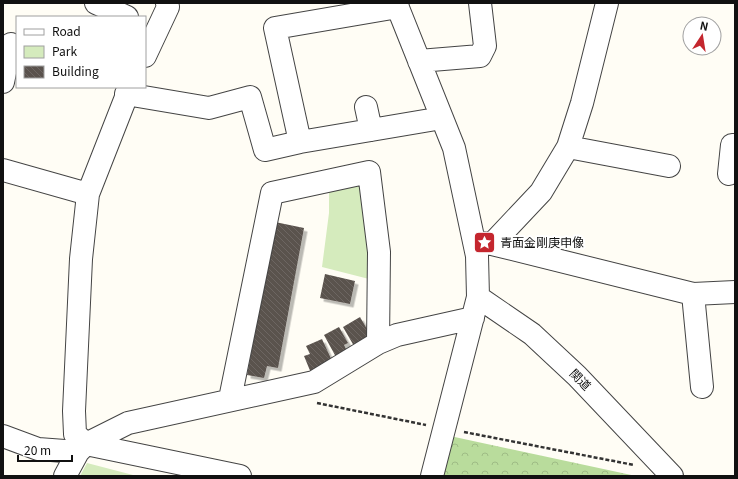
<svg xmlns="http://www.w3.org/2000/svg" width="738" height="479" viewBox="0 0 738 479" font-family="Georgia,'Noto Sans JP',serif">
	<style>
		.forest { fill: url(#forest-crowns) }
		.park { fill: #d5ebbd }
		.building { fill: url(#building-back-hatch); filter: url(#shadow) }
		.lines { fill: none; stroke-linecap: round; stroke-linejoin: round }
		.minor-casing { stroke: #444; stroke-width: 24 }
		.path { stroke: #333; stroke-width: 2.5; stroke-dasharray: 4 2; stroke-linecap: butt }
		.minor { stroke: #fff; stroke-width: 22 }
		.labels { text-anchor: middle; stroke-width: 4; stroke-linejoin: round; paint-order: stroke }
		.poi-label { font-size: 12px; fill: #111; stroke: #fff; text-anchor: start }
		.street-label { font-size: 12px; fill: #111; stroke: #fff }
	</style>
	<defs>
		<pattern id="forest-crowns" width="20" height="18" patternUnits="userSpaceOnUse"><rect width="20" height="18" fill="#b9dc9c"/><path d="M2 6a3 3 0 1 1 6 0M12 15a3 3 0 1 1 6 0" fill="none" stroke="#9ebc85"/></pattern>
		<pattern id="building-back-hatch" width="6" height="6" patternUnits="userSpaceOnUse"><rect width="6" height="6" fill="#5a524d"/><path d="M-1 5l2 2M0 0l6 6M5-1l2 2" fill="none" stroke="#6d6662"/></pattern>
		<filter id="shadow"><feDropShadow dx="3.5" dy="3.5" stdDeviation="0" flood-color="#0004"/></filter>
	</defs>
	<rect width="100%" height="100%" fill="#fffdf5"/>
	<!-- forest -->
	<path class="forest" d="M 450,436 L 636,476 L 441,476 Z"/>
	<!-- park -->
	<path class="park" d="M 361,176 L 369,249 L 369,279 L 322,267 L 329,213 L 329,185 Z
		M 87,463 L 133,475 L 133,476 L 80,476 Z"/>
	<!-- building -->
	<path class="building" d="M 275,222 L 304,228 L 278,368 L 267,366 L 264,378 L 247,375 Z
		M 325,274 L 355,281 L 350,304 L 320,298 Z
		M 360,317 L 371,336 L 354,346 L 343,327 Z
		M 339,327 L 348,343 L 344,345 L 347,351 L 336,357 L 324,335 Z
		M 322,339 L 333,363 L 311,373 L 304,356 L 310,354 L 306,346 Z"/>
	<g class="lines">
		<defs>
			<path id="minor" d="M 96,3 L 127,17
				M 396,3 L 454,148 L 477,256 L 478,297 L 432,476
				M 398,7 L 275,28 L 300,142 L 442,118
				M 145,56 L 168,7 L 167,3
				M 419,61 L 480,56 L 485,46 L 480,3
				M 3,82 L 11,44
				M 130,87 L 88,194 L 81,259 L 74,411 L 75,434 L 86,444 L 240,476
				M 126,94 L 209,108 L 250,97 L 265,150 L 300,142
				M 366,107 L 371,130
				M 568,147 L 669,166
				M 3,170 L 88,194
				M 729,174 L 732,145 L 735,145
				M 480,243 L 492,244 L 693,294 L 735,292
				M 492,244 L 541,192 L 568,147 L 582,103 L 607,3
				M 693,294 L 702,387
				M 478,297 L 532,334 L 577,376 L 672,476
				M 230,399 L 272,193 L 369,172 L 379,252 L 378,343
				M 3,436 L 38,449 L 78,452
				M 65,476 L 78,452 L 86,444 L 128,423 L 314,382 L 378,343 L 397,335 L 473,318"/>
		</defs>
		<!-- minor casing -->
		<use href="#minor" class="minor-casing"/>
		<!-- path -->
		<path class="path" d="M 317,403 L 426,425
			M 464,432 L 634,465"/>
		<!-- minor -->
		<use href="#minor" class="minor"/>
	</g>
	<!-- icons -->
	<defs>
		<symbol id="sight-square" viewBox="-11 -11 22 22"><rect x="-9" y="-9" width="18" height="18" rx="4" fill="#c4262e" stroke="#fff"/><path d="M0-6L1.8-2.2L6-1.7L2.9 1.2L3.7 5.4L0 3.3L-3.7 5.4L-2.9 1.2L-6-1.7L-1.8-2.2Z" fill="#fff"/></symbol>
	</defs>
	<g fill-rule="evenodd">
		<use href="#sight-square" x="472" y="230" width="25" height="25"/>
	</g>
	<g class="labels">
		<!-- poi labels -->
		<g class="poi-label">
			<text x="500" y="247">青面金剛庚申像</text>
		</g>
		<!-- street labels -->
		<g class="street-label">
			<text transform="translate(580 380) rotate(45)" y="4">関道</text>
		</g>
	</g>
	<!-- border -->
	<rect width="738" height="479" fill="none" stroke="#111111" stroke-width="8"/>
	<!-- legend -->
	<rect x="16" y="16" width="130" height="72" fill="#ffffff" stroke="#a0a0a0"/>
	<rect x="24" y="29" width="20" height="6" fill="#ffffff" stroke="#a0a0a0"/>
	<text x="52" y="36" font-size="12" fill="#111111">Road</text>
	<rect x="24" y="46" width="20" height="12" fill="#d5ebbd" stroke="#a0a0a0"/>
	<text x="52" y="56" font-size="12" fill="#111111">Park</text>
	<rect x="24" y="66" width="20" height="12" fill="url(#building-back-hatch)" stroke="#a0a0a0"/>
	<text x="52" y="76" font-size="12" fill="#111111">Building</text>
	<!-- north arrow -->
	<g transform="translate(702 36) rotate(12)"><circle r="19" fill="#ffffff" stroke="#a0a0a0"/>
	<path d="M0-3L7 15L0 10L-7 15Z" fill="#c4262e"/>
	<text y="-6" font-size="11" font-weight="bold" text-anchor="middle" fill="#111111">N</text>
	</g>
	<!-- scale -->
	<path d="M18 455v6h54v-6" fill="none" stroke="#111111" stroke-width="2"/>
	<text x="24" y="455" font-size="12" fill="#111111" stroke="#ffffff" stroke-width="3" paint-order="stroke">20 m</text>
</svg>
